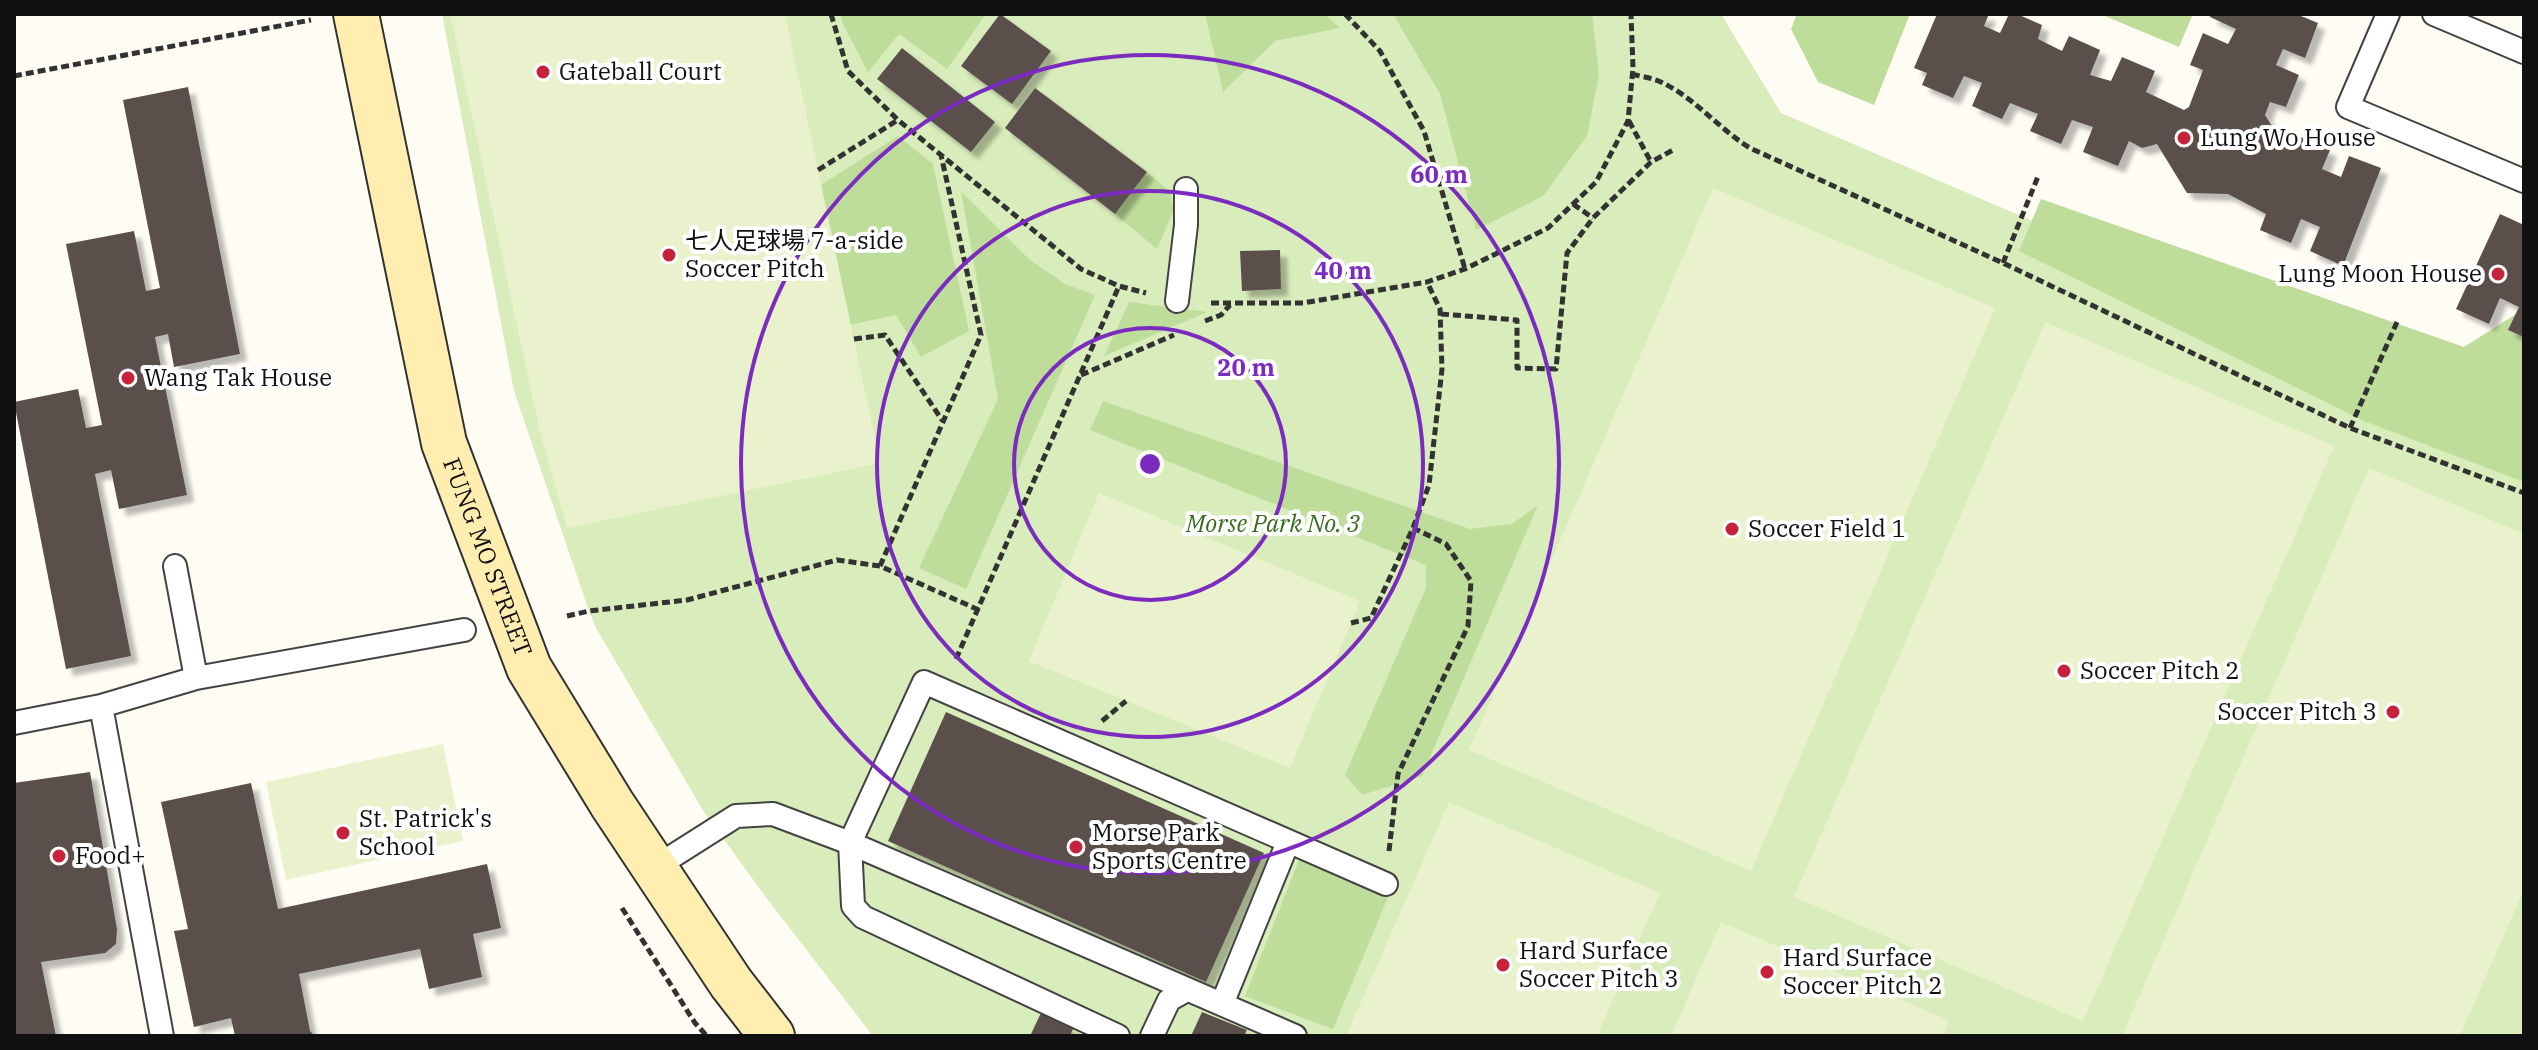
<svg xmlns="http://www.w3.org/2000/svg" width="2538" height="1050" viewBox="0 0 2538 1050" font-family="'IBM Plex Serif','Noto Sans TC',serif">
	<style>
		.green { fill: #d9ecbb }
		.forest { fill: #bfdd9a }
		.pitch { fill: #eaf2cd }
		.building { fill: #5a504c; filter: url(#shadow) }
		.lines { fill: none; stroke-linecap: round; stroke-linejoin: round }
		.lane-casing { stroke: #434343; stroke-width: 26 }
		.secondary-casing { stroke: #323232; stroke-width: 48 }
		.path { stroke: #323232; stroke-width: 5; stroke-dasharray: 8 4; stroke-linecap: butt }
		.lane { stroke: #fff; stroke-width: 22 }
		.secondary { stroke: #ffeeaf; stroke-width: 44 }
		.ring { fill: none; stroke: #7b2cbf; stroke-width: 4 }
		.poi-dot { fill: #c6223b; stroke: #fff; stroke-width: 3 }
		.labels { text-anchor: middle; stroke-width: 8; stroke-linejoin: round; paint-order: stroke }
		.poi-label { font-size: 24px; fill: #101010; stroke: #fff; text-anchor: start }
		.park-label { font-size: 24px; font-style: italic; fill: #366c1d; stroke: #fff }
		.street-label { font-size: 24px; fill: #101010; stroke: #fff }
		.centre { fill: #7b2cbf; stroke: #fff; stroke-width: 4 }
		.ring-label { font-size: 24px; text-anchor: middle; font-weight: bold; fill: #7b2cbf; stroke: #fff; stroke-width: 8; stroke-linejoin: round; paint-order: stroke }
	</style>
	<defs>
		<filter id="shadow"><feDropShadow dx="7" dy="7" stdDeviation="2" flood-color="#0004"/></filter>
	</defs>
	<rect width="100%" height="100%" fill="#fffcf4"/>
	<!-- green -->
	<path class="green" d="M 442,14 L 1721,14 L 1781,113 L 2524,432 L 2524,1036 L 873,1036 L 768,900 L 704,812 L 596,628 L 589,611 L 514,391 Z"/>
	<!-- forest -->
	<path class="forest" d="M 841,14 L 986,14 L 947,69 L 899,34 L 868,72 L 843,24 Z
		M 1205,14 L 1325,14 L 1340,28 L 1275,41 L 1223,92 Z
		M 1393,14 L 1592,14 L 1599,75 L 1587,136 L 1543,196 L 1476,230 L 1440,94 Z
		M 1797,14 L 1910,14 L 1874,105 L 1818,82 L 1791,29 Z
		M 2100,14 L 2193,14 L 2179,47 Z
		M 898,136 L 933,164 L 969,331 L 921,357 L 896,315 L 850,325 L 821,185 Z
		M 1147,172 L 1170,192 L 1174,210 L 1157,249 L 1115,214 Z
		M 961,191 L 1030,260 L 1065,284 L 1095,295 L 966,589 L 919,568 L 998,399 Z
		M 2041,199 L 2464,347 L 2524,309 L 2524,482 L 2364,421 L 2019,251 Z
		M 1129,302 L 1207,312 L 1104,356 Z
		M 1103,401 L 1470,529 L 1512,524 L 1538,505 L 1422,776 L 1362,795 L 1345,775 L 1426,588 L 1426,565 L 1090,430 Z
		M 1299,860 L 1389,895 L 1333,1029 L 1245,996 Z"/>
	<!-- pitch -->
	<path class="pitch" d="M 450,14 L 785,14 L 880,463 L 567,528 L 540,432 Z
		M 1713,188 L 1995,308 L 1751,871 L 1469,750 Z
		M 2045,322 L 2334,446 L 2083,1021 L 1794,897 Z
		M 2369,468 L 2524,534 L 2524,889 L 2460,1036 L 2122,1036 Z
		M 1099,493 L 1360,601 L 1290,768 L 1029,661 Z
		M 443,744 L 463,841 L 286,880 L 266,782 Z
		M 1449,802 L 1660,893 L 1597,1036 L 1346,1036 Z
		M 1721,922 L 1950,1021 L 1943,1036 L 1671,1036 Z"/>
	<!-- building -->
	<path class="building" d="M 1000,14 L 1051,51 L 1012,104 L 961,66 Z
		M 1937,14 L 1989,14 L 1984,26 L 2000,33 L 2009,14 L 2017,14 L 2042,25 L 2038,39 L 2062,51 L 2069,36 L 2100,50 L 2090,75 L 2111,81 L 2122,57 L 2155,71 L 2146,92 L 2184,110 L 2189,107 L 2203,70 L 2190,65 L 2203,33 L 2228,44 L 2236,29 L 2210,17 L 2211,14 L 2296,14 L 2318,23 L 2305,58 L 2283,49 L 2276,65 L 2299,75 L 2286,107 L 2270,102 L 2265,115 L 2286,149 L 2294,134 L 2330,150 L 2322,169 L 2341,177 L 2349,156 L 2381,168 L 2343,266 L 2310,251 L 2320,227 L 2301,219 L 2291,243 L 2260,230 L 2266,214 L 2228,194 L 2187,193 L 2157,144 L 2142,148 L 2129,141 L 2118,166 L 2083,152 L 2093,127 L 2072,120 L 2061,144 L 2030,131 L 2038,114 L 2010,103 L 2002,119 L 1972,106 L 1982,83 L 1964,76 L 1953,98 L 1922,85 L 1927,73 L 1914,68 Z
		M 902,48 L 995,122 L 971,152 L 877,79 Z
		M 188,87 L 240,354 L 174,367 L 168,334 L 155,337 L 187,495 L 119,509 L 111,470 L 95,474 L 131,656 L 66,669 L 14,402 L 78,389 L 86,428 L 102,425 L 66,244 L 134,231 L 146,291 L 160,288 L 123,100 Z
		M 1035,88 L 1147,172 L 1115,214 L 1005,128 Z
		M 2500,214 L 2524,225 L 2522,250 L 2524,250 L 2524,337 L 2508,330 L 2519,307 L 2500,298 L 2489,324 L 2456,309 Z
		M 1280,250 L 1281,289 L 1242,291 L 1240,251 Z
		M 946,712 L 1264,853 L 1206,982 L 888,841 Z
		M 90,772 L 117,929 L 116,944 L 105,953 L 41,962 L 56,1036 L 14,1036 L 14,783 Z
		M 251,783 L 278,909 L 487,864 L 501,928 L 473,934 L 482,977 L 429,989 L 420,949 L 299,974 L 310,1031 L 315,1036 L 235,1036 L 231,1018 L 194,1027 L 174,931 L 188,929 L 161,802 Z
		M 1202,1012 L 1247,1030 L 1244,1036 L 1191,1036 Z
		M 1041,1013 L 1073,1029 L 1070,1036 L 1030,1036 Z"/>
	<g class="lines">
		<defs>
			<path id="lane" d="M 2388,14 L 2348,107 L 2524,181
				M 2434,14 L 2524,52
				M 1177,301 L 1186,225 L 1186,189
				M 175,566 L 196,678
				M 101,706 L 162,1036
				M 14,723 L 101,706 L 196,678 L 464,630
				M 654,868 L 736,816 L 773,814 L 850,843 L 1295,1036
				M 1222,1004 L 1288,842
				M 1118,1036 L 863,917 L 853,906 L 850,843 L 924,682 L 1386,884
				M 1152,1036 L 1169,1000 L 1187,990"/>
			<g id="secondary">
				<path id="s1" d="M 356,14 L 444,443 L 529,668 L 612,804 L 731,983 L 772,1036"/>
			</g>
		</defs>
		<!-- lane casing -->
		<use href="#lane" class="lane-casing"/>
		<!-- secondary casing -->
		<use href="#secondary" class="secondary-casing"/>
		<!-- path -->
		<path class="path" d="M 831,14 L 848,71 L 898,120 L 1081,269 L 1119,286 L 1146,293
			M 1345,14 L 1380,51 L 1424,131 L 1465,269
			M 1632,74 C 1642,77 1654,78 1663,83 C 1696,99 1719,129 1750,148 L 2003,263 L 2350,428 L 2524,493
			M 14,76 L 311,20
			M 1629,121 L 1651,162
			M 818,170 L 898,120
			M 1573,204 L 1593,218
			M 2003,263 L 2039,174
			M 1211,303 L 1303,303 L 1427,282 L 1465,269 L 1548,228 L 1596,182 L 1628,121 L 1633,68 L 1631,14
			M 1441,314 L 1517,320 L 1517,368 L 1556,369 L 1567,253 L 1593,218 L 1651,162 L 1673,150
			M 1205,321 L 1221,315 L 1230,305
			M 854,339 L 885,335 L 942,420
			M 1081,375 L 1174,335
			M 2350,428 L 2397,322
			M 880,566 L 981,335 L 941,155
			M 567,616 L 589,611 L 687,600 L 837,560 L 880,566 L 979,610
			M 1351,623 L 1371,618 L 1413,528 L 1429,485 L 1442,369 L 1440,309 L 1427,282
			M 956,659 L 1119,286
			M 1102,721 L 1126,701
			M 1389,851 L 1398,774 L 1468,626 L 1471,581 L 1446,544 L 1413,528
			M 622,908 L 695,1023 L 707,1036"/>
		<!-- lane -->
		<use href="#lane" class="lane"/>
		<!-- secondary -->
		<use href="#secondary" class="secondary"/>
	</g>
	<!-- distance rings -->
	<g class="ring">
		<circle cx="1150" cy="464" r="136"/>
		<circle cx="1150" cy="464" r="273"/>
		<circle cx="1150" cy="464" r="409"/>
	</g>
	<!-- markers -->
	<g class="poi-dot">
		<circle cx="543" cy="72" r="8"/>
		<circle cx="2184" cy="138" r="8"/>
		<circle cx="669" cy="255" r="8"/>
		<circle cx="2498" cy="274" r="8"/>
		<circle cx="128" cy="378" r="8"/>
		<circle cx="1732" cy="529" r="8"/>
		<circle cx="2064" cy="671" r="8"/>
		<circle cx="2393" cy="712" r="8"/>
		<circle cx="343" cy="833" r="8"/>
		<circle cx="1076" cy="847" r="8"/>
		<circle cx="59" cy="856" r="8"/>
		<circle cx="1503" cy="965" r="8"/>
		<circle cx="1767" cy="972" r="8"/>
	</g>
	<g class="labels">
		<!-- poi labels -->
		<g class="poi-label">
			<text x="559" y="80">Gateball Court</text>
			<text x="2200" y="146">Lung Wo House</text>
			<text x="685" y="249">七人足球場 7-a-side<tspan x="685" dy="28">Soccer Pitch</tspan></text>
			<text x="2482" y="282" text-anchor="end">Lung Moon House</text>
			<text x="144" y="386">Wang Tak House</text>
			<text x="1748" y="537">Soccer Field 1</text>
			<text x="2080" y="679">Soccer Pitch 2</text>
			<text x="2377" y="720" text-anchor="end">Soccer Pitch 3</text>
			<text x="359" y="827">St. Patrick's<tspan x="359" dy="28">School</tspan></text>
			<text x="1092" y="841">Morse Park<tspan x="1092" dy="28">Sports Centre</tspan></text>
			<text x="75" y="864">Food+</text>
			<text x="1519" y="959">Hard Surface<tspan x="1519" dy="28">Soccer Pitch 3</tspan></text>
			<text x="1783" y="966">Hard Surface<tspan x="1783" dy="28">Soccer Pitch 2</tspan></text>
		</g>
		<!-- park labels -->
		<g class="park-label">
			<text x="1273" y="532">Morse Park No. 3</text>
		</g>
		<!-- street labels -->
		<g class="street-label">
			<text dy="8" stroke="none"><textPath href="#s1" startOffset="560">FUNG MO STREET</textPath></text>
		</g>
	</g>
	<circle cx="1150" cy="464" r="12" class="centre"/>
	<g class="ring-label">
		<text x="1439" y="183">60 m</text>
		<text x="1343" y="279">40 m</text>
		<text x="1246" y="376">20 m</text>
	</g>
	<!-- border -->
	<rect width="2538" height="1050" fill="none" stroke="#101010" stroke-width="32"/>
</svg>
